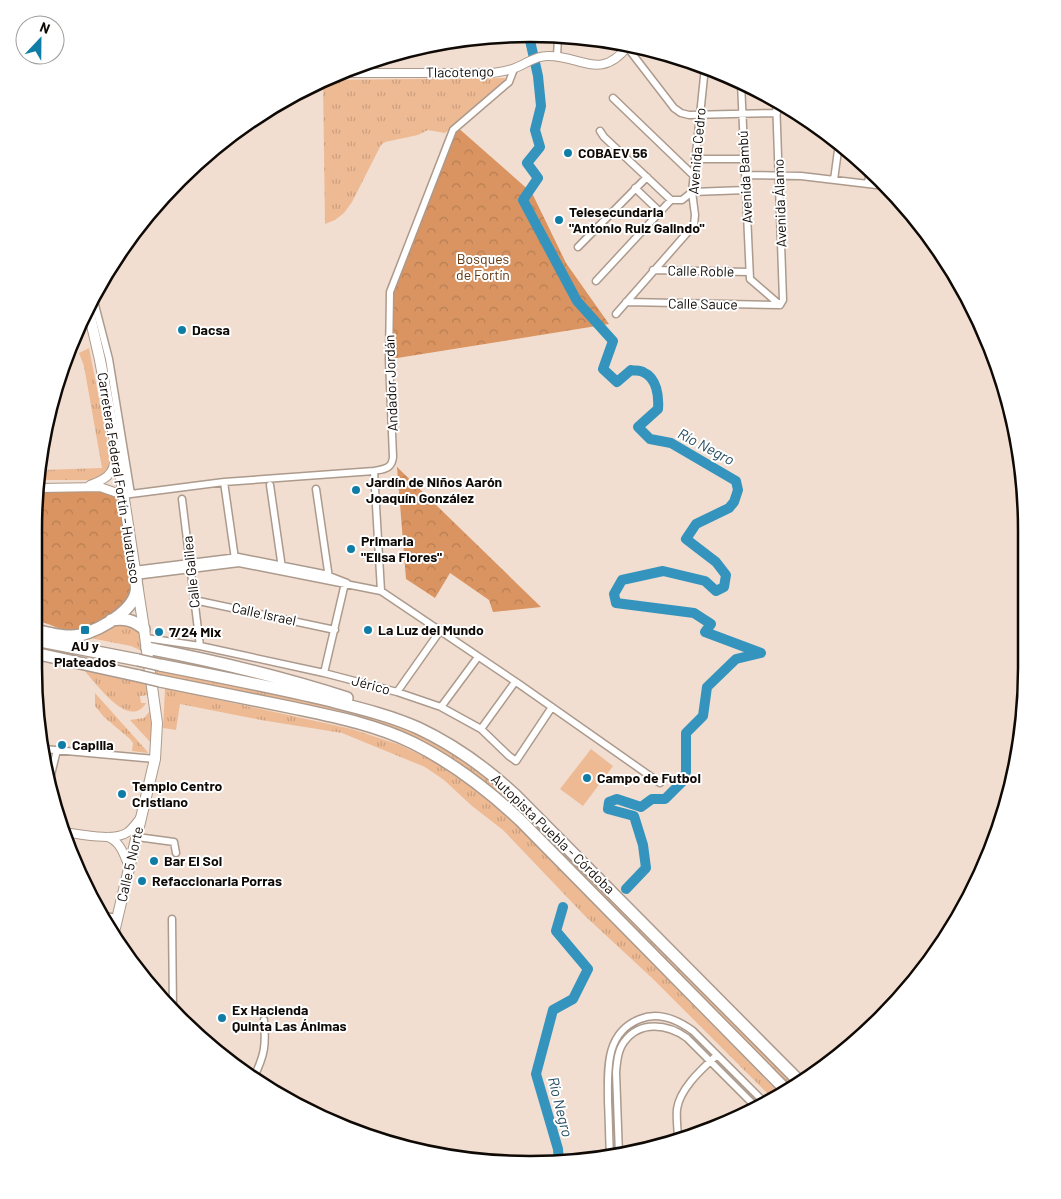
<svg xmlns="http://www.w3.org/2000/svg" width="1061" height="1199" viewBox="0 0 1061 1199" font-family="Barlow,sans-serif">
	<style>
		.grass { fill: url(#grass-tufts) }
		.forest { fill: url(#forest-crowns) }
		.garden { fill: #eeba94 }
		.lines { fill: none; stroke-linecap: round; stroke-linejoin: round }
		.river { stroke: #3494bd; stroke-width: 10 }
		.minor-casing { stroke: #ac9a8d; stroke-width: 9 }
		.tertiary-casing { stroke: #ac9a8d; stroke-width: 10 }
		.primary-casing { stroke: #ac9a8d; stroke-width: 12 }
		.motorway-casing { stroke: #ac9a8d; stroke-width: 14 }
		.minor { stroke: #fff; stroke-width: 6 }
		.tertiary { stroke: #fff; stroke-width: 8 }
		.primary { stroke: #fff; stroke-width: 10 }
		.motorway { stroke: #fff; stroke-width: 11 }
		.motorway-bridge-casing { stroke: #ac9a8d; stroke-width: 14; stroke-linecap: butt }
		.motorway-bridge { stroke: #fff; stroke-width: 11 }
		.poi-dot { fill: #0f7da6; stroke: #fff; stroke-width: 2 }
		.labels { text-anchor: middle; stroke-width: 4; stroke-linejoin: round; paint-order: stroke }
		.street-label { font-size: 14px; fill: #100a06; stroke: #fff }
		.poi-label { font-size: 14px; font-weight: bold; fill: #100a06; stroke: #fff; text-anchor: start }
		.park-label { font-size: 14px; fill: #62350d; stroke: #fff }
		.water-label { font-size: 15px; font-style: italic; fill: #264d60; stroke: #fff }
		.rim { fill: none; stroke: #100a06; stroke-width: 2.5 }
	</style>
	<defs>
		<pattern id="grass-tufts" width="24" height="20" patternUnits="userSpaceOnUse" patternTransform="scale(1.25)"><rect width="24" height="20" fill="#eeba94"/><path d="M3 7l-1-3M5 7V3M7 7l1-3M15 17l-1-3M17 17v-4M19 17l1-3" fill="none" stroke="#cb9f7e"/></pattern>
		<pattern id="forest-crowns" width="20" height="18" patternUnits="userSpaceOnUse" patternTransform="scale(1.25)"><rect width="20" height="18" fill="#d99461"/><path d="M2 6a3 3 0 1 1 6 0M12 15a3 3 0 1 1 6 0" fill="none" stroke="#b97e53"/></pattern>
	</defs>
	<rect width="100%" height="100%" fill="#f1ded0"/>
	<!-- grass -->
	<path class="grass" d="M 505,78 L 506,81 L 445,133 L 428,130 L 418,135 L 385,142 L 381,145 L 352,202 L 344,213 L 335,220 L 325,224 L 323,80 Z
		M 89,348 L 111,459 C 108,470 105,477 94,480 L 41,480 L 42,470 L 102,468 L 84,366 L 79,353 Z
		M 118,622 L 139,628 L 142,651 L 131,646 L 90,638 Z
		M 153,667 L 372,715 L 413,731 L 463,758 L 508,793 L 796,1084 L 789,1088 L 502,798 L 430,747 L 154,675 Z
		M 83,669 L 147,682 L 149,695 L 140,696 L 141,703 L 146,703 C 129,731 96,683 83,669 Z
		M 165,688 L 352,729 L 400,745 L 431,760 L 456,775 L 484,796 L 517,826 L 780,1094 L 773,1099 L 652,978 L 585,916 L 503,830 L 472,806 L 444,780 L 425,767 L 342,733 L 261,720 L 180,704 L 176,730 L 163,728 Z
		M 95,693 L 146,750 L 148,753 L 132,751 L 133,743 L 130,739 L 104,717 L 95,706 Z
		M 150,711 L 152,730 L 151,743 L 130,720 L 144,718 Z"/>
	<!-- forest -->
	<path class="forest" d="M 456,126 L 532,193 L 566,263 L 609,324 L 391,359 L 390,292 Z
		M 397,467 L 541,607 L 493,612 L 489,600 L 450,573 L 435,598 L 406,579 Z
		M 102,490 L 118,497 L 122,504 L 132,587 C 132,590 132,593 131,595 C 126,608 90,629 77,630 C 58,631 52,624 36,620 L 41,491 Z"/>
	<!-- garden -->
	<path class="garden" d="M 591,749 L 613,766 L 583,806 L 560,789 Z"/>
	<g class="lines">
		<!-- river -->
		<path class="river" d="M 529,36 L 538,76 L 541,106 L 535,130 L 540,147 L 527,163 L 538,178 L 523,200 L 577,301 L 613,341 L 603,369 L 617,382 L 631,370 C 634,371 640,370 643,372 C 657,378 659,396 658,409 L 638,427 L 650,439 L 671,443 L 736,481 L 738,490 L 734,502 L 729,508 L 696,524 L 686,539 L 716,562 L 726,575 L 724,587 L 716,591 L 705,581 L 663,571 L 622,580 L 614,594 L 616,603 L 694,613 L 711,624 L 705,632 L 761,653 L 736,659 L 707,687 L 703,716 L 686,733 L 686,772 L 682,782 L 665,799 L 652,799 L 641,807 L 617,799 L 609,802 L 608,809 L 634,816 L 643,845 L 646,868 L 626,889
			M 559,1164 L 558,1149 L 536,1074 L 553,1010 L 573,999 L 588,969 L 556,931 L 563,907"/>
		<defs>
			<path id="minor" d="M 627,47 L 674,108 L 681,113 L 689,115 L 777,113
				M 557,57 L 558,37
				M 741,83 L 750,279 L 780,305
				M 613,98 L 693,175
				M 776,99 L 783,300 L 780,305
				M 600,131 L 604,137 L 671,200 L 682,200 L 692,192 L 746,190
				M 695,159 L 745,159
				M 746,175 L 801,176 L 885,186
				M 834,180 L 839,143
				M 868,184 L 870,169
				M 635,188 L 660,212
				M 578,247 L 647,177
				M 653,270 L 749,272
				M 596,281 L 671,200
				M 93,297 L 109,359 L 131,494
				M 626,302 L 780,305
				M 616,314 L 694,225 L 695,215 L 692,192 L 705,67
				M 374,471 L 381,591
				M 224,482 L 235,559
				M 270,485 L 282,568
				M 316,489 L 329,578
				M 123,495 L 224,482 L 374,471 C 384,469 392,469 393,457 L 389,359 L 390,292 L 453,130 L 509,82 L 514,69
				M 182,499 L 200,646
				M 1026,545 L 1023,546 L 1026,510
				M 134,570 L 238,557 L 324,574 L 347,583
				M 135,576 L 239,563 L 381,591 L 519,684 L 660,783
				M 194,600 L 335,630
				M 146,638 L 200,646 L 324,673 L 397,692 L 441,707 L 481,729 L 509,756 L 516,761 L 552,707
				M 324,673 L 345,583
				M 397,692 L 440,631
				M 441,707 L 478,657
				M 481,729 L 515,682
				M 44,749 L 155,759
				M 49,783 L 57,750
				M 137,837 L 174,842 L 176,853
				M 104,916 L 118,918
				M 172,919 L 173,1011
				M 254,1077 C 265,1054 266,1045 264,1020
				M 678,1141 C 678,1131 676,1119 677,1109 C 680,1088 702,1069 717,1055
				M 619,1155 L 616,1072 C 617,1061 618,1050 624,1042 C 640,1020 668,1024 687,1038 L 758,1109
				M 610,1156 C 609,1138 609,1120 608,1102 C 608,1071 604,1033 640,1019 C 659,1011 678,1020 693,1031 L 766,1104"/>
			<path id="tertiary" d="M 342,73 L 492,73 C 499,72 508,71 515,68 C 526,64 535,56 547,56 C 581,55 600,82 628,46
				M 90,485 C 104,480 114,475 115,458
				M 41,488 L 100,487 L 123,495
				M 64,832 C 80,834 114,842 128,832 C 133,828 137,822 141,817
				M 108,837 C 121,842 124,855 129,867"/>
			<path id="primary" d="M 88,308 L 100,360 L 116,447 L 144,629 L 157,723 L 155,759 L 114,932"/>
			<path id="motorway" d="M 111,620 C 125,618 134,620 144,629
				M 35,630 C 47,633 59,636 70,636 C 90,637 132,613 136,592 C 137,589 136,584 136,580
				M 35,640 L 138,660
				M 147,648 C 215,661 282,677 347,698
				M 34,653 L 139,676
				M 160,665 C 216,676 272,687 327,700 C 358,708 389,715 418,728 C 454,745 485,767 514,794 L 799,1081
				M 160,681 C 203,690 246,698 289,707 C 331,716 374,724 413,743 C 453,763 487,789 520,820 L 786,1090"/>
		</defs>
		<!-- minor casing -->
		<use href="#minor" class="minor-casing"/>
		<!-- tertiary casing -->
		<use href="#tertiary" class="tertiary-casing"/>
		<!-- primary casing -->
		<use href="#primary" class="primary-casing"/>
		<!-- motorway casing -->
		<use href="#motorway" class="motorway-casing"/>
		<!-- minor -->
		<use href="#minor" class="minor"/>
		<!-- tertiary -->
		<use href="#tertiary" class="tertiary"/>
		<!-- primary -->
		<use href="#primary" class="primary"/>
		<!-- motorway -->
		<use href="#motorway" class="motorway"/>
		<defs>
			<path id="motorway-bridge" d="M 138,660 L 160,665
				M 139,676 L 160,681"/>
		</defs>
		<!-- motorway-bridge casing -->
		<use href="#motorway-bridge" class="motorway-bridge-casing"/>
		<!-- motorway-bridge -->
		<use href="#motorway-bridge" class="motorway-bridge"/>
	</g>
	<!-- markers -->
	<g class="poi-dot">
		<circle cx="568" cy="153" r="5"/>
		<circle cx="559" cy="220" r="5"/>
		<circle cx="182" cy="330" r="5"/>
		<circle cx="356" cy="490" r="5"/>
		<circle cx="351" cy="549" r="5"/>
		<rect x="80" y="625" width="10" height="10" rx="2.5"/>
		<circle cx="368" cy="630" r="5"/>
		<circle cx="159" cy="632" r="5"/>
		<circle cx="62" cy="745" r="5"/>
		<circle cx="587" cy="778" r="5"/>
		<circle cx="122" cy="794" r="5"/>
		<circle cx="154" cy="861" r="5"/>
		<circle cx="142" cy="881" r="5"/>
		<circle cx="222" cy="1018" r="5"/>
	</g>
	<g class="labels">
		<!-- street labels -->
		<g class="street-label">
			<text transform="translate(460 72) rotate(-1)" y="5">Tlacotengo</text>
			<text transform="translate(697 151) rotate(-85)" y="5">Avenida Cedro</text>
			<text transform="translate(745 177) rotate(-93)" y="5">Avenida Bambú</text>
			<text transform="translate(780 203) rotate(-92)" y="5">Avenida Álamo</text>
			<text transform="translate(701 271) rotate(1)" y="5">Calle Roble</text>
			<text transform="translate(703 304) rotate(1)" y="5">Calle Sauce</text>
			<text transform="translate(391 383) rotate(-92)" y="5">Andador Jordán</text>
			<text transform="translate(119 478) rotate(81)" y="5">Carretera Federal Fortín - Huatusco</text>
			<text transform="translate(191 572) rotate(-96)" y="5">Calle Galilea</text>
			<text transform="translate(264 614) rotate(12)" y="5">Calle Israel</text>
			<text transform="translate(371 685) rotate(15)" y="5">Jérico</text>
			<text transform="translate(553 834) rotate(44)" y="5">Autopista Puebla - Córdoba</text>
			<text transform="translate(130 864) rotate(-77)" y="5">Calle 5 Norte</text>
		</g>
		<!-- poi labels -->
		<g class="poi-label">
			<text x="578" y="158">COBAEV 56</text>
			<text x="569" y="217">Telesecundaria<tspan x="569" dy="16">"Antonio Ruiz Galindo"</tspan></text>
			<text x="192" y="335">Dacsa</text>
			<text x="366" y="487">Jardín de Niños Aarón<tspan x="366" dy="16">Joaquín González</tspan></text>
			<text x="361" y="546">Primaria<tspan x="361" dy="16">"Elisa Flores"</tspan></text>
			<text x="378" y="635">La Luz del Mundo</text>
			<text x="169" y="637">7/24 Mix</text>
			<text x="85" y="651" text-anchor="middle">AU y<tspan x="85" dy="16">Plateados</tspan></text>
			<text x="72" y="750">Capilla</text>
			<text x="597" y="783">Campo de Futbol</text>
			<text x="132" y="791">Templo Centro<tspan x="132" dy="16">Cristiano</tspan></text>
			<text x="164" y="866">Bar El Sol</text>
			<text x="152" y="886">Refaccionaria Porras</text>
			<text x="232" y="1015">Ex Hacienda<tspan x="232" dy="16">Quinta Las Ánimas</tspan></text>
		</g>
		<!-- park labels -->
		<g class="park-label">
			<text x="483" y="264">Bosques<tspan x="483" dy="16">de Fortín</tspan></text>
		</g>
		<!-- water labels -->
		<g class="water-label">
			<text transform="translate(706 447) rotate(28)" y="5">Río Negro</text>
			<text transform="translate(560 1107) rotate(76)" y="5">Río Negro</text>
		</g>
	</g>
	<!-- crop -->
	<path d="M0 0H1061V1199H0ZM530 42H530A488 488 0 0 1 1018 530V668A488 488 0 0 1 530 1156H530A488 488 0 0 1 42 668V530A488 488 0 0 1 530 42Z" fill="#fff" fill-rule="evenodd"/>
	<path class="rim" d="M530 42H530A488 488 0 0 1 1018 530V668A488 488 0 0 1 530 1156H530A488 488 0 0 1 42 668V530A488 488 0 0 1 530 42Z"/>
	<!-- north arrow -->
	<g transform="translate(40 40) rotate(22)"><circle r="24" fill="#ffffff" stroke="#9f9d9b"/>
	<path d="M0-4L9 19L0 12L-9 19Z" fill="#0f7da6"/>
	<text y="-8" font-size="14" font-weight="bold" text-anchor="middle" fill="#100a06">N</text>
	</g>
</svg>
